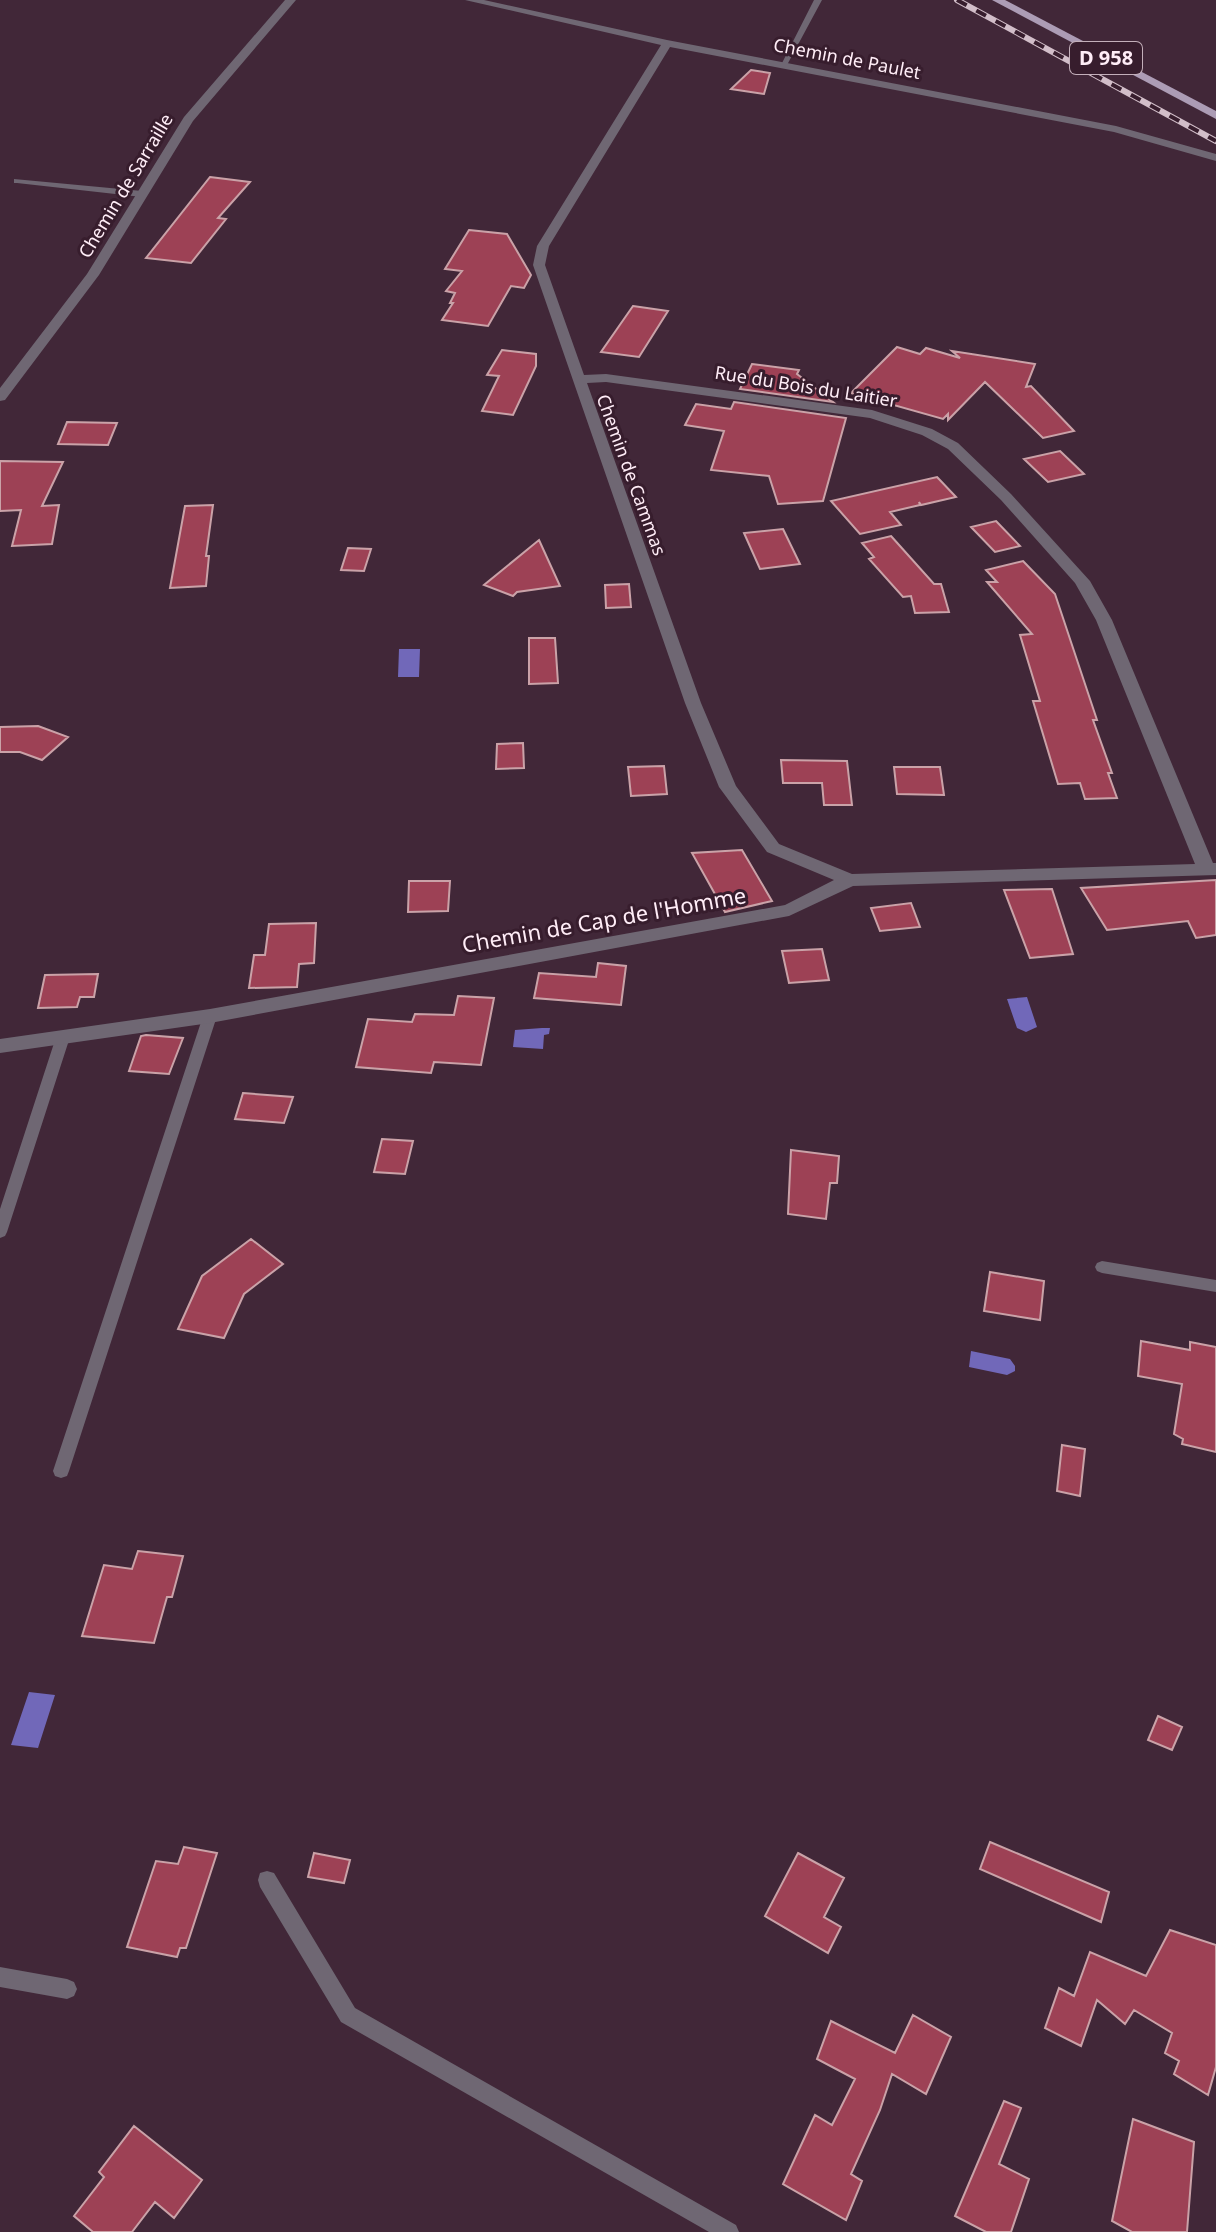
<svg xmlns="http://www.w3.org/2000/svg" width="1216" height="2232" viewBox="0 0 1216 2232" font-family="'Noto Sans',sans-serif">
	<style>
		.water { fill: #7168b9 }
		.building { fill: #9d4155; stroke: #caa2a8; stroke-width: 2 }
		.lines { fill: none; stroke-linecap: round; stroke-linejoin: round }
		.service { fill: #6f6773; fill-rule: evenodd }
		.minor { fill: #6f6773; fill-rule: evenodd }
		.primary { fill: #ac9cb5; fill-rule: evenodd }
		.rail-casing { stroke: #d2bec9; stroke-width: 6 }
		.rail { stroke: #371d2d; stroke-width: 4; stroke-dasharray: 11; stroke-linecap: butt }
		.labels { text-anchor: middle; stroke-width: 6; stroke-linejoin: round; paint-order: stroke }
		.far-street-label { font-size: 18px; fill: #ffedf7; stroke: #371d2d }
		.shield { fill: #371d2d; stroke: #c3afba; stroke-width: 2 }
		.shield-label { font-size: 20px; font-weight: bold; fill: #ffedf7 }
		.street-label { font-size: 22px; fill: #ffedf7; stroke: #371d2d }
	</style>
	<rect width="100%" height="100%" fill="#412738"/>
	<!-- water -->
	<path class="water" d="M 399,649 L 420,649 L 419,677 L 398,677 Z
		M 1027,997 L 1037,1027 L 1026,1032 L 1017,1028 L 1007,999 Z
		M 542,1028 L 550,1028 L 549,1034 L 544,1035 L 543,1049 L 513,1047 L 515,1030 Z
		M 971,1351 L 1010,1359 L 1015,1366 L 1015,1371 L 1007,1375 L 969,1367 Z
		M 29,1692 L 55,1695 L 38,1748 L 11,1745 Z"/>
	<!-- building -->
	<path class="building" d="M 751,70 L 770,73 L 764,94 L 731,89 Z
		M 210,177 L 250,182 L 218,218 L 226,219 L 191,263 L 146,258 Z
		M 469,230 L 507,234 L 531,275 L 524,288 L 511,286 L 488,326 L 442,320 L 453,303 L 450,303 L 455,293 L 446,291 L 462,271 L 445,269 Z
		M 633,306 L 668,311 L 639,357 L 601,352 Z
		M 897,347 L 920,354 L 926,348 L 960,358 L 952,351 L 1035,364 L 1026,387 L 1031,386 L 1074,431 L 1043,438 L 985,382 L 948,420 L 948,414 L 943,419 L 851,393 Z
		M 502,350 L 536,354 L 536,366 L 513,415 L 482,411 L 499,376 L 487,375 Z
		M 752,364 L 799,370 L 797,374 L 833,402 L 740,389 Z
		M 734,402 L 846,418 L 823,501 L 778,504 L 769,476 L 711,470 L 724,431 L 685,425 L 696,404 L 731,409 Z
		M 67,422 L 117,423 L 108,445 L 58,444 Z
		M 1060,451 L 1084,474 L 1048,482 L 1024,459 Z
		M 0,461 L 63,462 L 42,506 L 59,505 L 52,544 L 12,546 L 21,510 L 0,511 Z
		M 937,477 L 956,497 L 921,505 L 919,502 L 920,505 L 890,512 L 901,525 L 860,534 L 831,501 Z
		M 213,505 L 206,556 L 209,556 L 206,586 L 170,588 L 185,506 Z
		M 996,521 L 1020,546 L 995,552 L 971,527 Z
		M 783,529 L 800,564 L 760,569 L 744,533 Z
		M 891,536 L 934,584 L 941,584 L 949,612 L 915,613 L 911,596 L 903,597 L 869,559 L 874,557 L 862,543 Z
		M 539,540 L 560,586 L 517,592 L 513,596 L 484,585 Z
		M 348,548 L 371,549 L 364,571 L 341,570 Z
		M 1023,561 L 1055,594 L 1097,720 L 1093,720 L 1112,773 L 1108,773 L 1117,798 L 1085,799 L 1080,783 L 1058,784 L 1033,701 L 1040,701 L 1020,635 L 1032,634 L 987,582 L 997,582 L 986,570 Z
		M 629,584 L 631,607 L 606,608 L 605,585 Z
		M 529,638 L 555,638 L 558,683 L 529,684 Z
		M 38,726 L 68,737 L 42,760 L 20,752 L 0,752 L 0,727 Z
		M 523,743 L 524,768 L 496,769 L 497,744 Z
		M 781,760 L 847,761 L 852,805 L 824,805 L 822,783 L 783,783 Z
		M 664,766 L 667,794 L 631,796 L 628,767 Z
		M 894,767 L 940,767 L 944,795 L 897,794 Z
		M 742,850 L 772,901 L 725,912 L 692,853 Z
		M 1216,880 L 1216,935 L 1196,938 L 1188,921 L 1107,930 L 1081,888 Z
		M 409,881 L 450,881 L 448,911 L 408,912 Z
		M 1052,889 L 1073,954 L 1030,958 L 1004,890 Z
		M 911,903 L 920,927 L 880,931 L 871,908 Z
		M 316,923 L 314,963 L 299,964 L 297,987 L 249,988 L 254,955 L 265,955 L 269,924 Z
		M 822,949 L 829,980 L 789,983 L 782,951 Z
		M 598,963 L 626,966 L 621,1005 L 534,998 L 539,973 L 596,977 Z
		M 98,974 L 94,997 L 80,997 L 77,1007 L 38,1008 L 45,975 Z
		M 458,996 L 494,998 L 481,1065 L 434,1062 L 431,1073 L 356,1067 L 368,1019 L 412,1022 L 415,1014 L 454,1015 Z
		M 146,1035 L 183,1038 L 169,1074 L 129,1071 L 141,1036 Z
		M 243,1093 L 293,1097 L 284,1123 L 235,1119 Z
		M 382,1139 L 413,1141 L 405,1174 L 374,1172 Z
		M 791,1150 L 839,1156 L 837,1183 L 830,1183 L 826,1219 L 788,1214 Z
		M 251,1239 L 283,1264 L 244,1294 L 224,1338 L 178,1329 L 202,1276 Z
		M 990,1272 L 1044,1281 L 1040,1320 L 984,1311 Z
		M 1141,1341 L 1190,1350 L 1190,1342 L 1216,1347 L 1216,1452 L 1182,1444 L 1183,1439 L 1174,1434 L 1182,1384 L 1138,1376 Z
		M 1062,1445 L 1085,1449 L 1080,1496 L 1057,1491 Z
		M 138,1551 L 183,1556 L 172,1597 L 167,1597 L 154,1643 L 82,1636 L 104,1565 L 132,1569 Z
		M 1158,1716 L 1182,1727 L 1172,1750 L 1148,1740 Z
		M 990,1842 L 1109,1892 L 1101,1922 L 980,1869 Z
		M 184,1847 L 217,1853 L 186,1948 L 180,1948 L 177,1957 L 127,1947 L 156,1861 L 178,1864 Z
		M 314,1853 L 350,1860 L 344,1883 L 308,1877 Z
		M 798,1853 L 844,1878 L 824,1917 L 841,1927 L 828,1953 L 765,1916 Z
		M 1170,1930 L 1216,1945 L 1216,2067 L 1208,2095 L 1174,2074 L 1179,2061 L 1165,2053 L 1172,2033 L 1134,2010 L 1125,2024 L 1097,2000 L 1081,2046 L 1045,2028 L 1059,1988 L 1074,1996 L 1090,1952 L 1146,1976 Z
		M 913,2015 L 951,2037 L 926,2094 L 892,2074 L 880,2110 L 851,2174 L 862,2181 L 846,2220 L 783,2184 L 815,2115 L 832,2125 L 855,2079 L 817,2059 L 831,2021 L 895,2053 Z
		M 1004,2101 L 1021,2108 L 999,2164 L 1029,2179 L 1011,2232 L 986,2232 L 955,2216 Z
		M 1133,2119 L 1194,2142 L 1187,2232 L 1132,2232 L 1112,2221 Z
		M 134,2126 L 202,2180 L 174,2218 L 155,2202 L 132,2232 L 93,2232 L 74,2216 L 104,2177 L 99,2172 Z"/>
	<g class="lines">
		<!-- service -->
		<path class="service" d="M 814,0 L 822,0 L 787,65 L 780,67 Z
			M 14,179 L 142,191 L 146,194 L 142,197 L 17,183 L 14,183 Z
			M 210,1011 L 217,1016 L 69,1471 L 67,1476 L 61,1478 L 55,1476 L 53,1471 L 203,1016 Z
			M 63,1032 L 70,1037 L 7,1232 L 5,1236 L 0,1238 L 0,1209 L 56,1037 Z
			M 1102,1261 L 1216,1280 L 1216,1292 L 1102,1273 L 1097,1271 L 1095,1267 L 1097,1263 Z
			M 267,1871 L 274,1873 L 355,2008 L 736,2225 L 739,2232 L 709,2232 L 341,2022 L 260,1887 L 258,1880 L 260,1873 Z
			M 0,1967 L 67,1979 L 74,1982 L 77,1989 L 74,1996 L 67,1999 L 0,1987 Z"/>
		<!-- minor -->
		<path class="minor" d="M 285,0 L 296,0 L 193,121 L 99,275 L 5,400 L 0,401 L 0,388 L 87,274 L 184,117 Z
			M 465,0 L 484,0 L 667,40 L 1116,126 L 1216,154 L 1216,161 L 1114,132 L 670,47 L 549,246 L 545,265 L 584,375 L 606,374 L 872,410 L 932,429 L 958,443 L 1011,494 L 1090,581 L 1112,620 L 1213,863 L 1216,863 L 1216,875 L 853,886 L 789,916 L 210,1023 L 0,1053 L 0,1039 L 210,1009 L 785,905 L 834,880 L 767,852 L 719,787 L 685,703 L 533,265 L 537,246 L 661,45 ZM 606,382 L 870,418 L 922,435 L 948,449 L 1001,500 L 1075,583 L 1096,620 L 1195,864 L 852,874 L 779,844 L 736,786 L 701,703 L 587,383 Z"/>
		<!-- primary -->
		<path class="primary" d="M 992,0 L 1005,0 L 1216,111 L 1216,119 Z"/>
		<defs>
			<path id="rail" d="M 957,0 L 1216,141"/>
		</defs>
		<!-- rail casing -->
		<use href="#rail" class="rail-casing"/>
		<!-- rail -->
		<use href="#rail" class="rail"/>
	</g>
	<g class="labels">
		<!-- far-street labels -->
		<g class="far-street-label">
			<text transform="translate(847 59) rotate(11)" y="6">Chemin de Paulet</text>
			<text transform="translate(126 186) rotate(-59)" y="6">Chemin de Sarraille</text>
			<text transform="translate(806 387) rotate(9)" y="6">Rue du Bois du Laitier</text>
			<text transform="translate(631 475) rotate(70)" y="6">Chemin de Cammas</text>
		</g>
		<!-- shield labels -->
		<rect class="shield" x="1070" y="42" width="72" height="32" rx="6"/>
		<g class="shield-label">
			<text x="1106" y="65">D 958</text>
		</g>
		<!-- street labels -->
		<g class="street-label">
			<text transform="translate(604 920) rotate(-10)" y="8">Chemin de Cap de l'Homme</text>
		</g>
	</g>
</svg>
